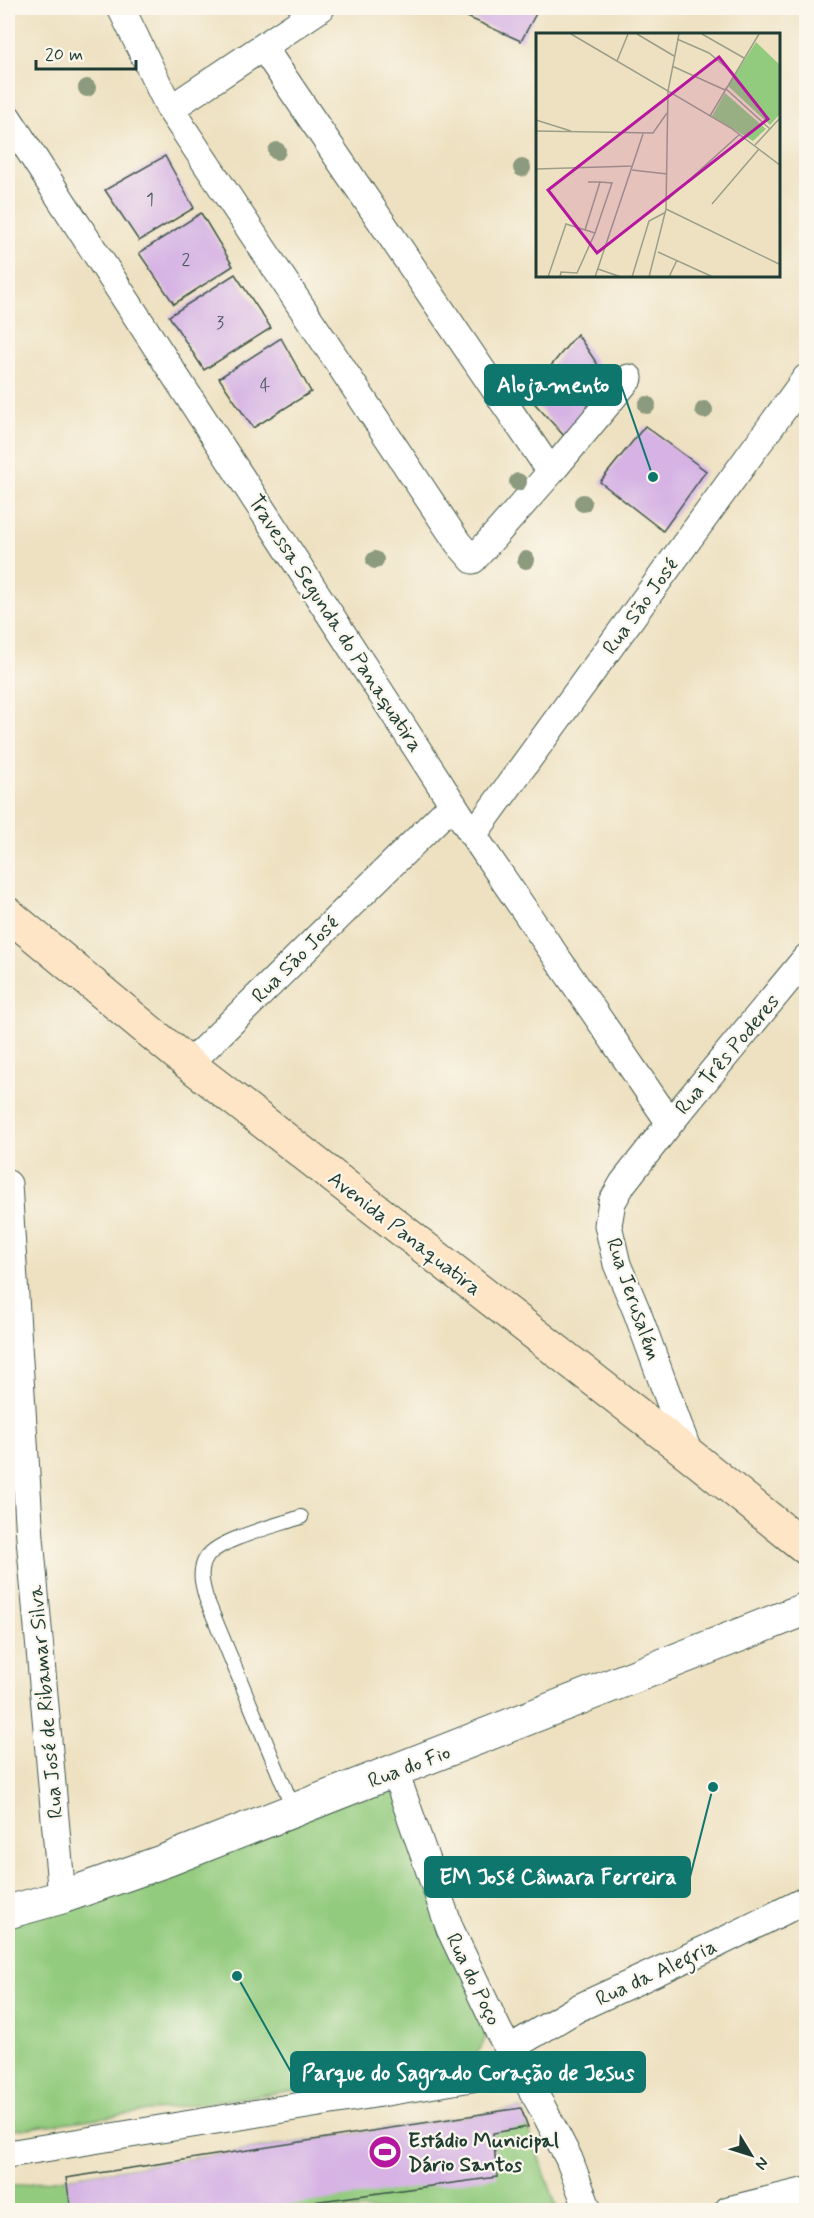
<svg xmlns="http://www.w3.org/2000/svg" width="814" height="2218" viewBox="0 0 814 2218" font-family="Mynerve,sans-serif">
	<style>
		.green { fill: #93cb7e; stroke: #598459; stroke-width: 1.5 }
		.building { fill: #d6b3e4 }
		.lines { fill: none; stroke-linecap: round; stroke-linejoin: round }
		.service-casing { stroke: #3e5649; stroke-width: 16 }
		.minor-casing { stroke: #3e5649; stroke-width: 29 }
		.tertiary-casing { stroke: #3e5649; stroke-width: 35 }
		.secondary-casing { stroke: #3e5649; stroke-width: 35 }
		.service { stroke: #fff; stroke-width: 14 }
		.minor { stroke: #fff; stroke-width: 27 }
		.tertiary { stroke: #fff; stroke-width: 33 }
		.secondary { stroke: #fde5c5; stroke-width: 33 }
		.tree { fill: #8c9a7d }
		.labels { text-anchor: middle; stroke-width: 4.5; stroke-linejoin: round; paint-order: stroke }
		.number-label { font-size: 18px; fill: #4d5a60 }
		.street-label { font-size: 21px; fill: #1f3d34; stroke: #fbf7ec }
		.poi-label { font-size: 21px; font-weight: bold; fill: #1f3d34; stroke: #fbf7ec; text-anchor: start }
		.inset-road { fill: none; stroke: #9b9f89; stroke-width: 1.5 }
		.view { fill: #b5179e; fill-opacity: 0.15; stroke: #b5179e; stroke-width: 3 }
		.inset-edge { fill: none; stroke: #1f3d34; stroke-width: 3 }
		.leader { fill: none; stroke: #0f766e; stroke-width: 2 }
		.callout-dot { fill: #0f766e; stroke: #fbf7ec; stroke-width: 2 }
		.callout { fill: #0f766e; stroke: #0f766e; stroke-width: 2 }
		.callout-label { font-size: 22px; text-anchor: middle; font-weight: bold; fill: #fff }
	</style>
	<rect width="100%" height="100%" fill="#fbf7ec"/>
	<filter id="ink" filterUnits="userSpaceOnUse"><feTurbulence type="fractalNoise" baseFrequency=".0167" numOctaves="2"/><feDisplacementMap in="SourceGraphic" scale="12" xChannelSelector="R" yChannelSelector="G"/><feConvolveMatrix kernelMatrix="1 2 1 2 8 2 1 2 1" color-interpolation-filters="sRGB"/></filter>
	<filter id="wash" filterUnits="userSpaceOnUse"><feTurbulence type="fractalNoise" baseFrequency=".008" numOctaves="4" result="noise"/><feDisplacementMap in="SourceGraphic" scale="24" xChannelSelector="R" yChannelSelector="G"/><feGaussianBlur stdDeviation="1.35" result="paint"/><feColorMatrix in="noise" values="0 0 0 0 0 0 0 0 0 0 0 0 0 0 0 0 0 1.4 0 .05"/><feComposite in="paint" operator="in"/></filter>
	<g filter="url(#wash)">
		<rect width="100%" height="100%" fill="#eee1c1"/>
		<!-- green -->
		<path class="green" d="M 381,1785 L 398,1795 L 485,2027 C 488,2051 470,2060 451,2068 L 8,2131 L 8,1926 Z
			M 521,2108 L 558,2210 L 8,2210 L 8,2187 Z"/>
		<g id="blocks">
			<!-- building -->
			<path class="building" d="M 447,8 L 539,8 L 521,41 Z
				M 165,156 L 194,208 L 139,241 L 105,190 Z
				M 201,213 L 233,266 L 174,304 L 139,253 Z
				M 235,274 L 271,328 L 204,370 L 169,316 Z
				M 577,334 L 608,380 L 566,438 L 527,395 Z
				M 281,338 L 311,392 L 253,428 L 219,378 Z
				M 645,426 L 706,471 L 663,531 L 600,482 Z
				M 521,2108 L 528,2127 L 493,2133 L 497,2177 L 254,2210 L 71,2210 L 66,2178 Z"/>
		</g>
	</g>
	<g filter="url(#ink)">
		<use href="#blocks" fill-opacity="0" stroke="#3e5649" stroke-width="1.5"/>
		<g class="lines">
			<defs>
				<path id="service" d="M 294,1810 L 206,1598 C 202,1584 198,1570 207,1557 C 219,1539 279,1525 301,1517"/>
				<path id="minor" d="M 121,8 L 170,109 L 458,543 L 473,560 L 551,472
					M 263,47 L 551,472 L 629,378
					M 170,109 L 321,8
					M 8,118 L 473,835 L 670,1123
					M 473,835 L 806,378
					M 189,1064 L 453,804
					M 8,1184 L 30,1538 L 62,1897
					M 689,1454 L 637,1312 L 617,1264 L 608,1225 L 612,1202 L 623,1183 L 670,1123 L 806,958
					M 395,1772 L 450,1929 L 499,2032 L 543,2109 L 569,2159 L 588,2210
					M 509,2049 L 578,2008 L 717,1944 L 806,1900
					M 8,2154 L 521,2070
					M 728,2210 L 806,2191"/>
				<path id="tertiary" d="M 8,1912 L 62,1897 L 167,1860 L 806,1609"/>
				<path id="secondary" d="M 8,914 L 189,1064 L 689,1454 L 806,1548"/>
			</defs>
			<!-- service casing -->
			<use href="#service" class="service-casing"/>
			<!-- minor casing -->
			<use href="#minor" class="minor-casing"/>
			<!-- tertiary casing -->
			<use href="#tertiary" class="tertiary-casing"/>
			<!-- secondary casing -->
			<use href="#secondary" class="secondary-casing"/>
			<!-- service -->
			<use href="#service" class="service"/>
			<!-- minor -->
			<use href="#minor" class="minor"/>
			<!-- tertiary -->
			<use href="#tertiary" class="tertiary"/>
			<!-- secondary -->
			<use href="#secondary" class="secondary"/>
		</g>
		<!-- trees -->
		<g class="tree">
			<circle cx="87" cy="88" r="9"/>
			<circle cx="277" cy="151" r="9"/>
			<circle cx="522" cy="168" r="9"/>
			<circle cx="647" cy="405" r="9"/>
			<circle cx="704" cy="410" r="9"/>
			<circle cx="518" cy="482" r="9"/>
			<circle cx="583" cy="503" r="9"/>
			<circle cx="375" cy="560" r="9"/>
			<circle cx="526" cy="560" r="9"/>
		</g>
	</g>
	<!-- icons -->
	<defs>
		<symbol id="stadium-disc" viewBox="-11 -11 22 22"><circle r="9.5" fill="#b5179e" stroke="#fbf7ec"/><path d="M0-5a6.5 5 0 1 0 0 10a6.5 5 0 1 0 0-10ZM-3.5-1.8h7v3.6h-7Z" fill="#fff"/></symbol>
	</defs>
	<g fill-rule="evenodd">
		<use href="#stadium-disc" x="366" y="2133" width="38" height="38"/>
	</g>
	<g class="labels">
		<!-- number labels -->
		<g class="number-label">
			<text x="150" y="205">1</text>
			<text x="186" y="265">2</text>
			<text x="220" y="328">3</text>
			<text x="265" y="391">4</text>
		</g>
		<!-- street labels -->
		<g class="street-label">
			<text transform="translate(640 606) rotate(-54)" y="7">Rua São José</text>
			<text transform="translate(336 623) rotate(57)" y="7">Travessa Segunda do Panaquatira</text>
			<text transform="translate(295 959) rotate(-45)" y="7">Rua São José</text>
			<text transform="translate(727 1054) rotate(-50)" y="7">Rua Três Poderes</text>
			<text transform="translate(405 1233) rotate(38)" y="7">Avenida Panaquatira</text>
			<text transform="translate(634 1299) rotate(71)" y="7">Rua Jerusalém</text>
			<text transform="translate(45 1702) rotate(-95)" y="7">Rua José de Ribamar Silva</text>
			<text transform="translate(409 1766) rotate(-21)" y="7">Rua do Fio</text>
			<text transform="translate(656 1972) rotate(-25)" y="7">Rua da Alegria</text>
			<text transform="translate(474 1979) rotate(64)" y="7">Rua do Poço</text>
		</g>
		<!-- poi labels -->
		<g class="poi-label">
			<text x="408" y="2147">Estádio Municipal<tspan x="408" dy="24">Dário Santos</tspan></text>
		</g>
	</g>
	<!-- overview -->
	<g transform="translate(536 33)">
		<rect width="244" height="244" fill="#eee1c1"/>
		<path d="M 220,9 L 244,32 L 244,81 L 234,92 L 192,53 ZM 189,60 L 230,96 L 217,108 L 176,83 Z" fill="#93cb7e"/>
		<path class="inset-road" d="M 35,1 L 195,95 L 245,133M 101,1 L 138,23M 166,1 L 208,25M 141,6 L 173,20 L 197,40M 81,28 L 92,1M 136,33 L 189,57M 189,55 L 234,96M 174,83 L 223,1M 0,87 L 35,98M 0,98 L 117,100 L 131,80M 219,112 L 245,84M 0,136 L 97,133M 96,137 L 131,141M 131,167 L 204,101M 176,171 L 223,116M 130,176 L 245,232M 49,197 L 64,149 L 52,149M 122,219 L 177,244M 62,236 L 85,244M 12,244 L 30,191 L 59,200M 24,244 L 25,239 L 41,240 L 59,200 L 76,150 L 64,149M 59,244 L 107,101M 96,244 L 113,188 L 130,179M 113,244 L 130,176 L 132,58 L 143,1M 133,244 L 141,227"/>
		<path class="view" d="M 183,24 L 232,86 L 61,220 L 12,157 Z"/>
		<rect width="244" height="244" class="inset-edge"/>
	</g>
	<!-- callouts -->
	<path class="leader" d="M653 477L621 385M713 1787L690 1877M237 1976L291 2072"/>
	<g class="callout-dot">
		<circle cx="653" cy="477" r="6"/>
		<circle cx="713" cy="1787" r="6"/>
		<circle cx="237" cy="1976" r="6"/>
	</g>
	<g class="callout">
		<rect x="485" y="365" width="136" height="40" rx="6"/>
		<rect x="425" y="1857" width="265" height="40" rx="6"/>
		<rect x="291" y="2052" width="354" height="40" rx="6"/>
	</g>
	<g class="callout-label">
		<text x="553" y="392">Alojamento</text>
		<text x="558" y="1884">EM José Câmara Ferreira</text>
		<text x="468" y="2080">Parque do Sagrado Coração de Jesus</text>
	</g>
	<!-- margin -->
	<rect width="814" height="2218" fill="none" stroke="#fbf7ec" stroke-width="30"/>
	<!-- north arrow -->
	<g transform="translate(751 2155) rotate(128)" stroke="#fbf7ec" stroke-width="4.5" paint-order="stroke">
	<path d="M0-4.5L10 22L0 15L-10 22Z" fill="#1f3d34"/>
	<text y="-9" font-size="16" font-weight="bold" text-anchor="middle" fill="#1f3d34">N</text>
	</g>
	<!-- scale -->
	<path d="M36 60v9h100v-9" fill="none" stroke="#1f3d34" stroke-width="3"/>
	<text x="45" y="60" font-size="18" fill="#1f3d34" stroke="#fbf7ec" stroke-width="4.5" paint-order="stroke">20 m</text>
</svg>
